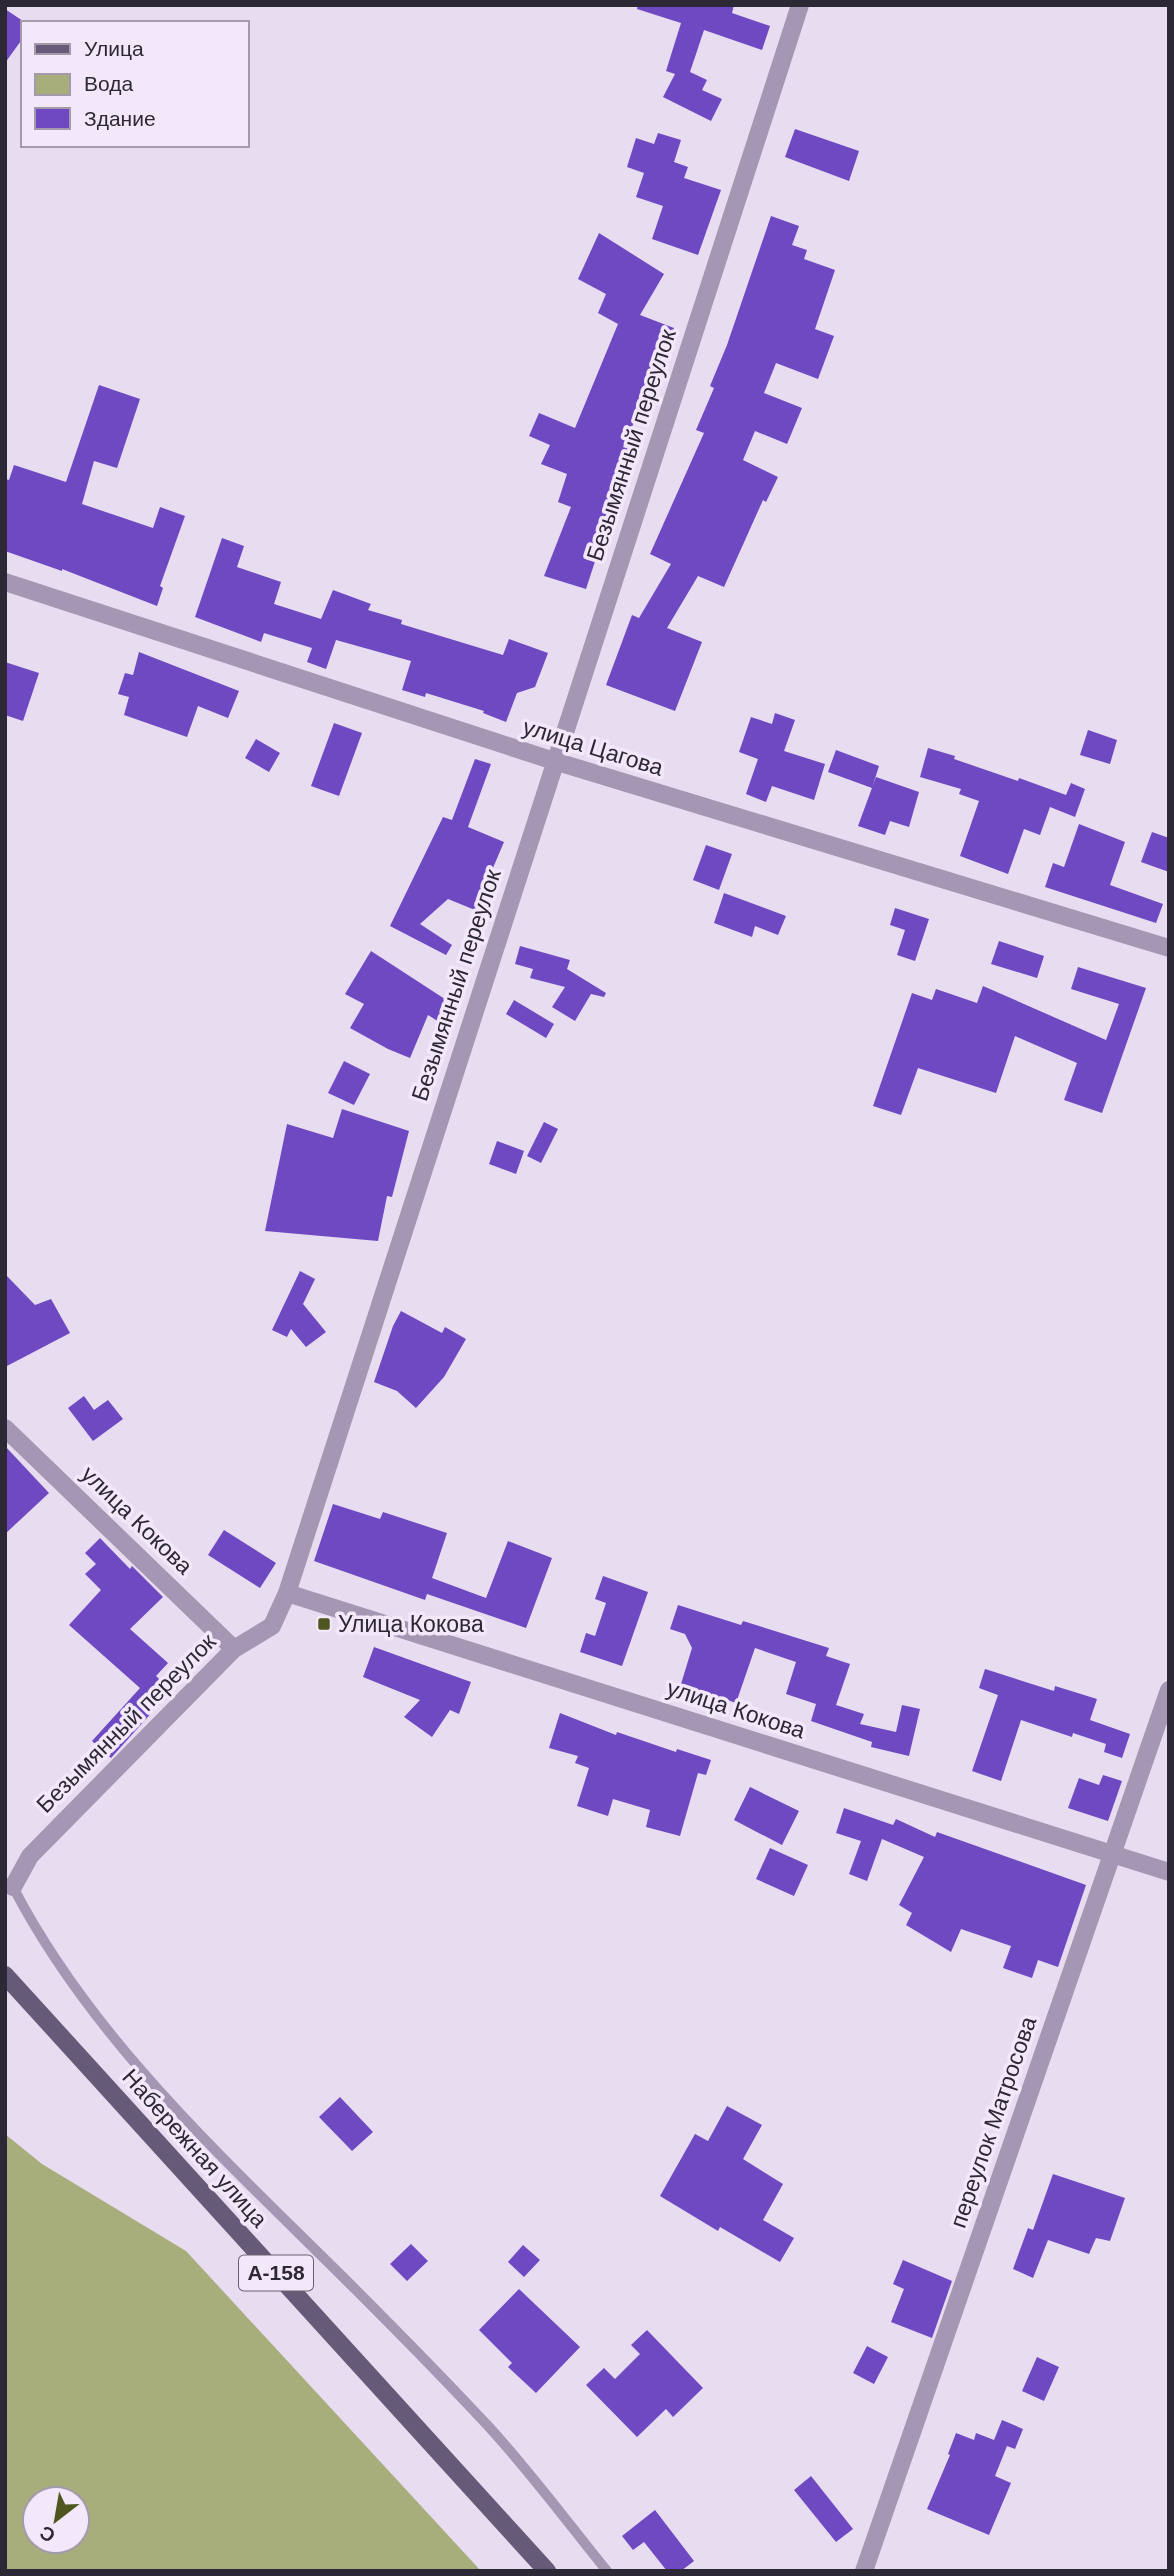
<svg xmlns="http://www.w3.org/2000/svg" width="1174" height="2576" viewBox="0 0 1174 2576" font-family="Helvetica,sans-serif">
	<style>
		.water { fill: #a8ad7c; fill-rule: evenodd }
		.building { fill: #6e49c2 }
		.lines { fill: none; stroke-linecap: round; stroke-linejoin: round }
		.service { stroke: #a596b4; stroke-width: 10 }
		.minor { stroke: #a596b4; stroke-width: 18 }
		.primary { stroke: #655a77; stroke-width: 18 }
		.poi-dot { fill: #4f561f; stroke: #f2e8f9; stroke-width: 2.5 }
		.labels { text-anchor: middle; stroke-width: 7; stroke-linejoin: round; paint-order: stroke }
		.shield { fill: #f2e8f9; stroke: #686270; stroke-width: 2 }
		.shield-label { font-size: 21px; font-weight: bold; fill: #2d2836 }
		.street-label { font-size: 23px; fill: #2d2836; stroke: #f2e8f9 }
		.poi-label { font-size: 23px; fill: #2d2836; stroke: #f2e8f9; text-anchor: start }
	</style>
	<rect width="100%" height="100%" fill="#e8dcf1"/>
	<!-- water -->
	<path class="water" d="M 5,2134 L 42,2164 L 186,2251 L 481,2571 L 5,2571 ZM 35,2499 L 77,2499 L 77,2541 L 35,2541 Z"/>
	<!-- building -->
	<path class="building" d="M 638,5 L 734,5 L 732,13 L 770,26 L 762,50 L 704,30 L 690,72 L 707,80 L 702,90 L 722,99 L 711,121 L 663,97 L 675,74 L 666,71 L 681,23 L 637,9 Z
		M 5,9 L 23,21 L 23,38 L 5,63 Z
		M 795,129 L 859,151 L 849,181 L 785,157 Z
		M 658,133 L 681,140 L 674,162 L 688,167 L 684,178 L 721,190 L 698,255 L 652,239 L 663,206 L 636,197 L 644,173 L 627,167 L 636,138 L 654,144 Z
		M 771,216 L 799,226 L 792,245 L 807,250 L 804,259 L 835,270 L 815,329 L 834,336 L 818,379 L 776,363 L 764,393 L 802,408 L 787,444 L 755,431 L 743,460 L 778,477 L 766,502 L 763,500 L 724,587 L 698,576 L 667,628 L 702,642 L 675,711 L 606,685 L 632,615 L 639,618 L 671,564 L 650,554 L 704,433 L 696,430 L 714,388 L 710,386 L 727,345 Z
		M 599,233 L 664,274 L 640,315 L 674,328 L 656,374 L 661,376 L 649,404 L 643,402 L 623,447 L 637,452 L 619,500 L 622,501 L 615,523 L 612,521 L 601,543 L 586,589 L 544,576 L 571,507 L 558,502 L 567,474 L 541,464 L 550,445 L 529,436 L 539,413 L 575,428 L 618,324 L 598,313 L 606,294 L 578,279 Z
		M 99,385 L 140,399 L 117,468 L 94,461 L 82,504 L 153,528 L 160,507 L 185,516 L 160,586 L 163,588 L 157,606 L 62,569 L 62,571 L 5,551 L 5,479 L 9,480 L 14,465 L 66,482 Z
		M 222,538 L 244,546 L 237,567 L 281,582 L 274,604 L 321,619 L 333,590 L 371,604 L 368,610 L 402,620 L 401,624 L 503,655 L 509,639 L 548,653 L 535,687 L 517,693 L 506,722 L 483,713 L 484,711 L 426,693 L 425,697 L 402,690 L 411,661 L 336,640 L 326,669 L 307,662 L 312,648 L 264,633 L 261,642 L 195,617 Z
		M 139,652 L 239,691 L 228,718 L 198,706 L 187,737 L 124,715 L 129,697 L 118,694 L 125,673 L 133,675 Z
		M 5,662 L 39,673 L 23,721 L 5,715 Z
		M 775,713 L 795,720 L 784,751 L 825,764 L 814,800 L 772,786 L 766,802 L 746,794 L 758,759 L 739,752 L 751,717 L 772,724 Z
		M 334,723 L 362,733 L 339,796 L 311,786 Z
		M 1088,730 L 1117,740 L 1110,764 L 1080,755 Z
		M 256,739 L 280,753 L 269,772 L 245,758 Z
		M 928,748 L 955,756 L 954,759 L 1018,781 L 1019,778 L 1066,795 L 1071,783 L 1085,789 L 1075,817 L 1050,807 L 1040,835 L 1024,829 L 1008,874 L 960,856 L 979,801 L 959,794 L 961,789 L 920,777 Z
		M 836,750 L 879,766 L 872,788 L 828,772 Z
		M 475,759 L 491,764 L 468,827 L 504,842 L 475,910 L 448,899 L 420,924 L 452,945 L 446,955 L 390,926 L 443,817 L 452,820 Z
		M 876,777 L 919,792 L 909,827 L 890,821 L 885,835 L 858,826 Z
		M 1079,824 L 1125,842 L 1110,885 L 1163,904 L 1156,923 L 1045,887 L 1053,863 L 1064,867 Z
		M 1152,832 L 1169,838 L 1169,872 L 1141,862 Z
		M 706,845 L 732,854 L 719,890 L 693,880 Z
		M 724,893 L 786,916 L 778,935 L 755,926 L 752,937 L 714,923 Z
		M 895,908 L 929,919 L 915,961 L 897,955 L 905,930 L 890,925 Z
		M 999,941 L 1044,956 L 1037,978 L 991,964 Z
		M 520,946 L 570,960 L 567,969 L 606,993 L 604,997 L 591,994 L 575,1021 L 552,1007 L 565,987 L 530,978 L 533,969 L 515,964 Z
		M 371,951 L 451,1003 L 444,1025 L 428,1015 L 410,1058 L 388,1049 L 350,1028 L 364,1004 L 345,994 Z
		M 1078,967 L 1146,988 L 1102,1113 L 1064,1100 L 1077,1063 L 1015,1036 L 996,1093 L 918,1068 L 901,1115 L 873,1106 L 912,993 L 932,1000 L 936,989 L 977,1003 L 983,986 L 1106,1040 L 1119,1004 L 1071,989 Z
		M 514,1000 L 554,1024 L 546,1038 L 506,1014 Z
		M 344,1061 L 370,1074 L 354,1105 L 328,1093 Z
		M 342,1109 L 409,1131 L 392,1197 L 387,1196 L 378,1241 L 265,1231 L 287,1124 L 333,1138 Z
		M 544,1122 L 558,1129 L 541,1163 L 527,1156 Z
		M 497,1141 L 524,1151 L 516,1174 L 489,1164 Z
		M 300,1271 L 315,1279 L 303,1304 L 326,1332 L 306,1347 L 291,1329 L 287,1337 L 272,1330 Z
		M 5,1274 L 35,1305 L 51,1299 L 70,1333 L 5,1367 Z
		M 401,1311 L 442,1333 L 445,1327 L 466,1339 L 444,1377 L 416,1408 L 397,1391 L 374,1382 L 393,1326 Z
		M 84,1396 L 94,1410 L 108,1400 L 123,1419 L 93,1441 L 68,1408 Z
		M 5,1446 L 49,1493 L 5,1534 Z
		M 333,1504 L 380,1519 L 383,1512 L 447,1533 L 432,1578 L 486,1598 L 508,1541 L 552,1558 L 526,1628 L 427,1594 L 425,1600 L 314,1561 Z
		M 224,1530 L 276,1563 L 260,1588 L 208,1555 Z
		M 100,1538 L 130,1569 L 132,1566 L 163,1597 L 130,1629 L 168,1663 L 156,1676 L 172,1690 L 111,1758 L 92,1741 L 140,1688 L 69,1625 L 101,1590 L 85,1574 L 96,1564 L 85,1553 Z
		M 603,1576 L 648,1592 L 622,1666 L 580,1652 L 586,1633 L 595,1636 L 606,1603 L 595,1599 Z
		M 678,1605 L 741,1625 L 743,1621 L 829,1648 L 826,1656 L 850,1664 L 836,1705 L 864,1714 L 860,1724 L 896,1732 L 902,1705 L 920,1709 L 909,1756 L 871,1747 L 872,1742 L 811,1721 L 816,1704 L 786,1694 L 796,1662 L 755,1648 L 736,1703 L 681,1684 L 692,1648 L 685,1634 L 670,1629 Z
		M 374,1647 L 471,1682 L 459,1714 L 450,1710 L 432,1737 L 404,1717 L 420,1700 L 363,1677 Z
		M 985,1669 L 1054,1691 L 1055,1686 L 1097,1699 L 1090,1720 L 1130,1734 L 1122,1758 L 1104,1752 L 1106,1744 L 1073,1733 L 1072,1737 L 1021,1720 L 1001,1781 L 972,1771 L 998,1695 L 979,1688 Z
		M 560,1713 L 616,1735 L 617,1732 L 676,1752 L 677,1749 L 711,1760 L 706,1775 L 698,1773 L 680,1836 L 646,1827 L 650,1810 L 613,1799 L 608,1816 L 577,1806 L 589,1768 L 575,1763 L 578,1756 L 549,1748 Z
		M 1103,1775 L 1122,1781 L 1108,1821 L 1068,1808 L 1079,1778 L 1099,1785 Z
		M 750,1787 L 799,1811 L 782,1845 L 734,1820 Z
		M 844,1808 L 893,1825 L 896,1819 L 935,1837 L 937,1832 L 1086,1885 L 1058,1967 L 1038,1960 L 1032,1978 L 1003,1968 L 1011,1946 L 961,1929 L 951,1952 L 906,1925 L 912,1913 L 899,1905 L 924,1857 L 882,1839 L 867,1881 L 849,1874 L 861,1841 L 836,1833 Z
		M 770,1848 L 808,1865 L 794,1896 L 756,1879 Z
		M 340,2097 L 373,2132 L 352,2151 L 319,2117 Z
		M 727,2106 L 762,2125 L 743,2159 L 783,2184 L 763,2220 L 794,2238 L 780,2262 L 720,2227 L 718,2231 L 660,2196 L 695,2134 L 708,2141 Z
		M 1053,2174 L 1125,2198 L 1110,2241 L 1096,2238 L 1089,2254 L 1048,2240 L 1033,2278 L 1013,2269 L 1028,2228 L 1033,2230 Z
		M 411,2244 L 428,2261 L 407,2281 L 390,2264 Z
		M 523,2245 L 540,2260 L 524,2277 L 508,2262 Z
		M 903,2260 L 952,2281 L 932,2338 L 891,2322 L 904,2289 L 893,2284 Z
		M 519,2289 L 580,2347 L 536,2393 L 508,2367 L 512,2363 L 479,2330 Z
		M 647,2330 L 703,2388 L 673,2417 L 666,2409 L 637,2437 L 586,2385 L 604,2368 L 615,2379 L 640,2354 L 631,2345 Z
		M 867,2346 L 888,2357 L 874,2384 L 853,2373 Z
		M 1037,2357 L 1059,2367 L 1044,2401 L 1022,2391 Z
		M 1002,2420 L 1023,2429 L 1015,2449 L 1007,2446 L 995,2476 L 1011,2483 L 989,2535 L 927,2509 L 950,2455 L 948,2454 L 956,2433 L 974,2440 L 976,2433 L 994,2440 Z
		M 811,2476 L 853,2529 L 836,2542 L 794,2490 Z
		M 655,2510 L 694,2561 L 681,2571 L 667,2571 L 644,2542 L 633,2550 L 622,2536 Z"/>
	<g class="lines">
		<!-- service -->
		<path class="service" d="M 7,1887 L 13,1887 C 95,2045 233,2167 357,2291 C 402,2336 447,2382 490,2428 C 531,2473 568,2523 607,2571"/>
		<!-- minor -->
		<path class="minor" d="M 5,582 L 554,761 L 1169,948
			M 5,1428 L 234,1649
			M 287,1593 L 1169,1872
			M 13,1887 L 30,1856 L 234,1649 L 272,1626 L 287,1593 L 800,5
			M 864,2571 L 1169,1690"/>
		<!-- primary -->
		<path class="primary" d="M 5,1975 L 547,2571"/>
	</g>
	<!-- markers -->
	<rect class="poi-dot" x="317" y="1617" width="14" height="14" rx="3.5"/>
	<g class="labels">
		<!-- shield labels -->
		<rect class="shield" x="239" y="2255.5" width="74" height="35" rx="5"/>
		<g class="shield-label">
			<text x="276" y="2280">А-158</text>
		</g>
		<!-- street labels -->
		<g class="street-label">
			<text transform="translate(631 445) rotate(-72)" y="8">Безымянный переулок</text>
			<text transform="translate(593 747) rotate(17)" y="8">улица Цагова</text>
			<text transform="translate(456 985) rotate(-72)" y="8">Безымянный переулок</text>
			<text transform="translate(137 1520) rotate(44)" y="8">улица Кокова</text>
			<text transform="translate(736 1709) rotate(18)" y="8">улица Кокова</text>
			<text transform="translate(126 1723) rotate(-45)" y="8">Безымянный переулок</text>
			<text transform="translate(993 2122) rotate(-71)" y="8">переулок Матросова</text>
			<text transform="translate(195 2148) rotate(48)" y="8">Набережная улица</text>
		</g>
		<!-- poi labels -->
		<g class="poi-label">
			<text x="338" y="1632">Улица Кокова</text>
		</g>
	</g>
	<!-- border -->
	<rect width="1174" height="2576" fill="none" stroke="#2d2836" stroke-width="14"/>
	<!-- legend -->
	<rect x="21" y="21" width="228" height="126" fill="#f2e8f9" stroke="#a39bab" stroke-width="2"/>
	<rect x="35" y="44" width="35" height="10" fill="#655a77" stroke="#a39bab" stroke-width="2"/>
	<text x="84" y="56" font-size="21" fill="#2d2836">Улица</text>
	<rect x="35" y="74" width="35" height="21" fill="#a8ad7c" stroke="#a39bab" stroke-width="2"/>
	<text x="84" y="91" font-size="21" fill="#2d2836">Вода</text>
	<rect x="35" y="108" width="35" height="21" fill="#6e49c2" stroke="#a39bab" stroke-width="2"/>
	<text x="84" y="126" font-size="21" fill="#2d2836">Здание</text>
	<!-- north arrow -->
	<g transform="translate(56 2520) rotate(211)"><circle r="33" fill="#f2e8f9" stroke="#a39bab" stroke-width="2"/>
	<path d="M0-5L12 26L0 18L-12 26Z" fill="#4f561f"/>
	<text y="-10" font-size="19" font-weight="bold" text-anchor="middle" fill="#2d2836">С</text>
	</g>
</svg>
